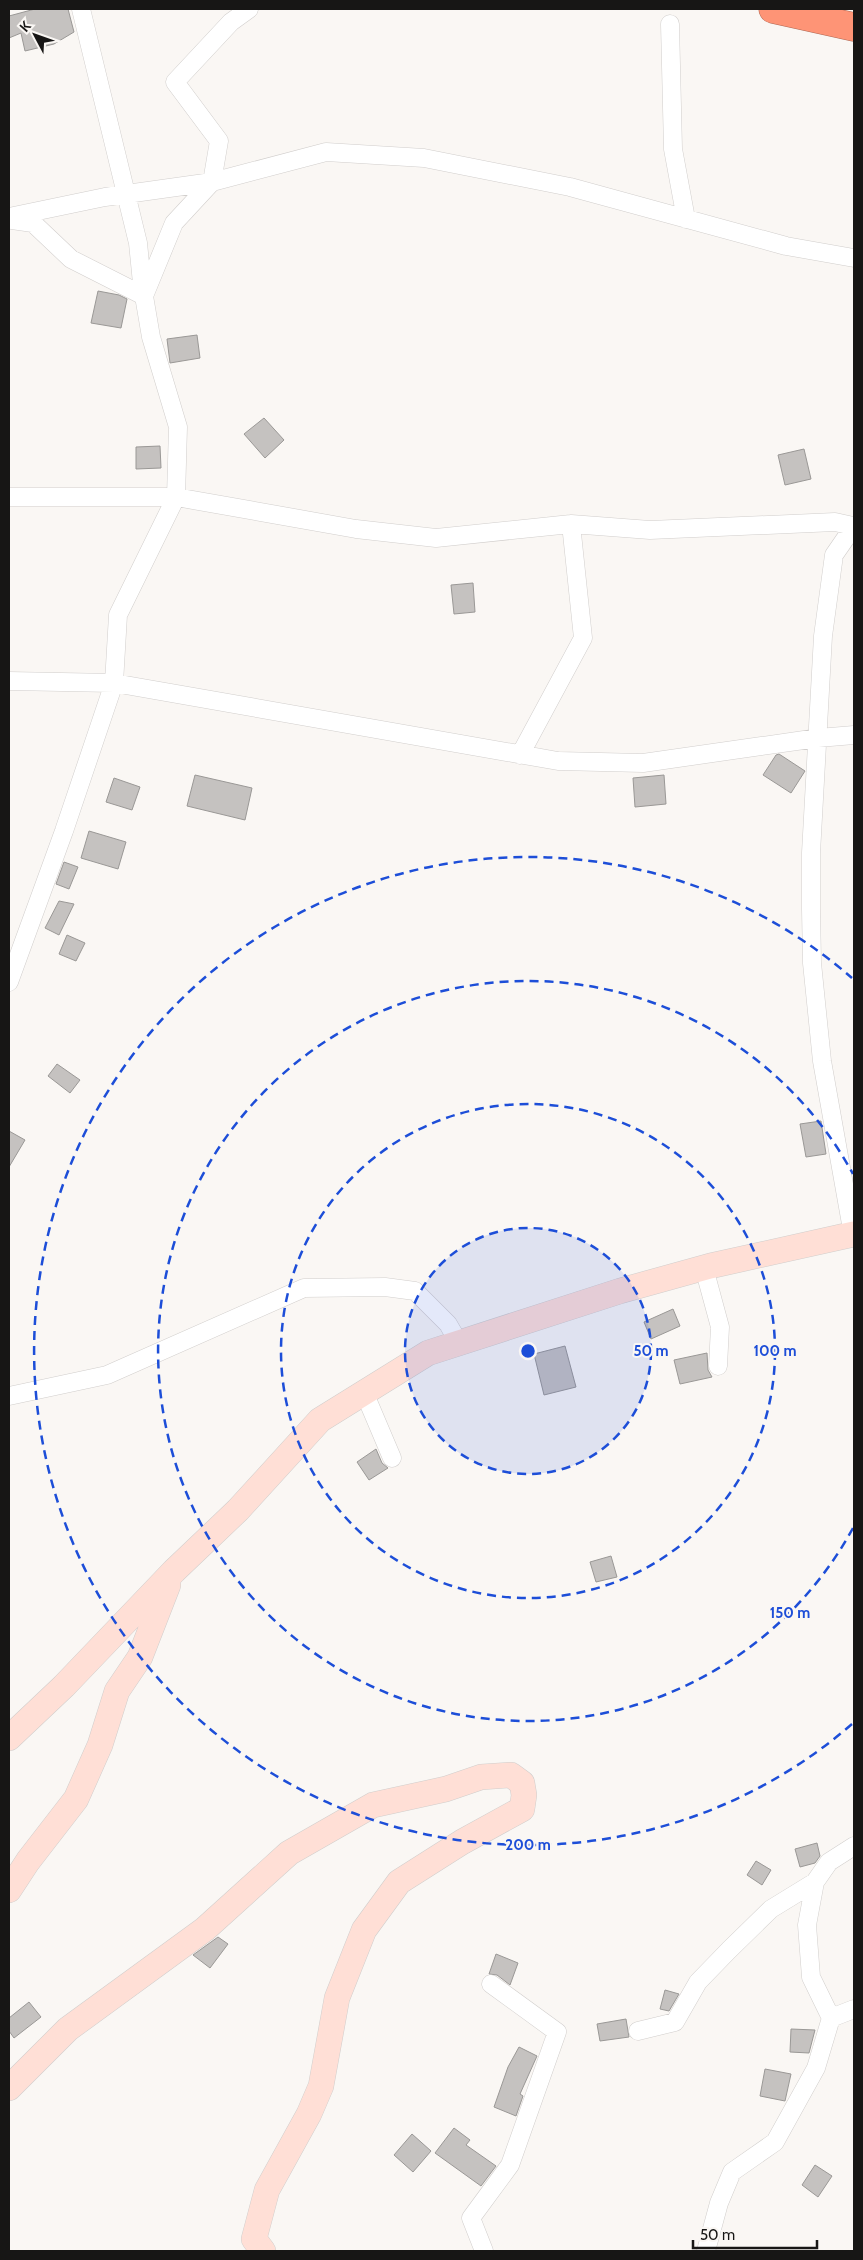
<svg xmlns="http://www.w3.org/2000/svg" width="863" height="2260" viewBox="0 0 863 2260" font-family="Cabin,sans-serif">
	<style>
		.building { fill: #c5c2c0; stroke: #9a9896 }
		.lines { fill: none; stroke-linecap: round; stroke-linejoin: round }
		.street-casing { stroke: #d1cecc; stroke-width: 19 }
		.secondary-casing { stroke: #d1cecc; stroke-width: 26 }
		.highway-casing { stroke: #ad6854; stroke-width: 29 }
		.street { stroke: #fff; stroke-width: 18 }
		.secondary { stroke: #ffdfd6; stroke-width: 25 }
		.highway { stroke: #fe9476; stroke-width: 28 }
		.ring { fill: none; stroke: #1d4ed8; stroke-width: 2.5; stroke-dasharray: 9 6 }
		.centre { fill: #1d4ed8; stroke: #faf7f4; stroke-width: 2.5 }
		.ring-label { font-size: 15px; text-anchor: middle; font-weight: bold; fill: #1d4ed8; stroke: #faf7f4; stroke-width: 4; stroke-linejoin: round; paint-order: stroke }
	</style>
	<rect width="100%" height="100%" fill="#faf7f4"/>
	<!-- building -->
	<path class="building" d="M 35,9 L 68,9 L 74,32 L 54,44 L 25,51 L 21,33 L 9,38 L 9,16 Z
		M 98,291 L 119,295 L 127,299 L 121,328 L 91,323 Z
		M 197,335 L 200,358 L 170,363 L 167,339 Z
		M 264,418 L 284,440 L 265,458 L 244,434 Z
		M 160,446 L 161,468 L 136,469 L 136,447 Z
		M 804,449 L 811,479 L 785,485 L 778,455 Z
		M 473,583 L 475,612 L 454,614 L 451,585 Z
		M 779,754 L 805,771 L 791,793 L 763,775 L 776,755 Z
		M 195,775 L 252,788 L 245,820 L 187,806 Z
		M 664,775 L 666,804 L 635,807 L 633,778 Z
		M 114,778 L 140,787 L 132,810 L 106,802 Z
		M 89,831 L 126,842 L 118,869 L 81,858 Z
		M 64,862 L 78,867 L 69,889 L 56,884 Z
		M 59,901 L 74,904 L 59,935 L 45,928 Z
		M 67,935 L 85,943 L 76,961 L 59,954 Z
		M 57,1064 L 80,1080 L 70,1093 L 48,1076 Z
		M 821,1121 L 826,1154 L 806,1157 L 800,1124 Z
		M 9,1131 L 25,1140 L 9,1167 Z
		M 673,1309 L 680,1326 L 651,1339 L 644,1322 Z
		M 565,1346 L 576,1387 L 544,1395 L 534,1354 Z
		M 707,1353 L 708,1370 L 712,1377 L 680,1384 L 674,1360 Z
		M 376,1449 L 382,1463 L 388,1468 L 369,1480 L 357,1462 Z
		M 611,1556 L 617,1577 L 596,1582 L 590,1562 Z
		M 817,1843 L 820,1856 L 815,1863 L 800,1867 L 795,1849 Z
		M 756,1861 L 771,1870 L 762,1885 L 747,1875 Z
		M 218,1937 L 228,1944 L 210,1968 L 193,1955 Z
		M 496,1954 L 518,1963 L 510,1985 L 497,1975 L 489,1974 Z
		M 665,1990 L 679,1994 L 669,2011 L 660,2009 Z
		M 29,2002 L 41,2017 L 14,2038 L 9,2031 L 9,2018 Z
		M 626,2019 L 629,2037 L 600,2041 L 597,2024 Z
		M 791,2029 L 815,2030 L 809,2053 L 790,2052 Z
		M 519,2047 L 537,2056 L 520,2094 L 523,2096 L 516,2116 L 494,2107 L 508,2067 Z
		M 765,2069 L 791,2074 L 785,2101 L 760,2096 Z
		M 454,2128 L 470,2140 L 466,2145 L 496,2166 L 481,2186 L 435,2153 Z
		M 412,2134 L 431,2151 L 413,2172 L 394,2155 Z
		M 815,2165 L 832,2176 L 818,2197 L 802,2185 Z"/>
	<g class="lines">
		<defs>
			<path id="street" d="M 81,9 L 138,243 L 143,293
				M 670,24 L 673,149 L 686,219
				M 9,217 L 105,197 L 212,182 L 326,152 L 424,158 L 570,187 L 786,246 L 854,258
				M 12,220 L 33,223 L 71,259 L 144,296
				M 9,497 L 176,497 L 356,529 L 436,538 L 571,524 L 650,530 L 835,522 L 853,526
				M 9,681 L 114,683 L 558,761 L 643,763 L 818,738 L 854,735
				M 520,755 L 583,638 L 571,524
				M 9,982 L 64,831 L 114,683 L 118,615 L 176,497 L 178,427 L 151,337 L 144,296 L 174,223 L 212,182 L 219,141 L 175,82 L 231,22 L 249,9
				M 853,1235 L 822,1061 L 812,963 L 811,909 L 811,853 L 823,636 L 834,555 L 854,526
				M 704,1268 L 720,1327 L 718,1366
				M 364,1392 L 392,1458
				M 9,1396 L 107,1375 L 304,1288 L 385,1287 L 415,1291 L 448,1324 L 459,1343
				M 831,2018 L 854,2009
				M 638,2031 L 675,2022 L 698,1982 L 729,1950 L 771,1909 L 815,1882
				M 484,2251 L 471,2218 L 510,2165 L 557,2032 L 491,1984
				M 706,2251 L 719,2203 L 732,2172 L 775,2142 L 816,2068 L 831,2018 L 811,1977 L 807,1925 L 815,1882 L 829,1862 L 854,1846"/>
			<path id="secondary" d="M 9,1738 L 64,1686 L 174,1571 L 238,1510 L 320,1420 L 428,1353 L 620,1291 L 710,1266 L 854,1234
				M 9,1890 L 28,1861 L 76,1799 L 100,1745 L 117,1691 L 140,1657 L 168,1585
				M 9,2088 L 68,2029 L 205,1929 L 289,1853 L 373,1805 L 446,1789 L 481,1777 L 511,1775 L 522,1783 L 524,1795 L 522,1809 L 462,1842 L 399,1882 L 364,1930 L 337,1998 L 321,2086 L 309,2114 L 267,2190 L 254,2239 L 263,2251"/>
			<path id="highway" d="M 773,9 L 854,27"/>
		</defs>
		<!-- street casing -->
		<use href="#street" class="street-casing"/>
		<!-- secondary casing -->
		<use href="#secondary" class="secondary-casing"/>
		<!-- highway casing -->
		<use href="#highway" class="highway-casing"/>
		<!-- street -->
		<use href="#street" class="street"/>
		<!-- secondary -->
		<use href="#secondary" class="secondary"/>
		<!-- highway -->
		<use href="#highway" class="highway"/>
	</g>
	<!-- distance rings -->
	<circle cx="528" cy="1351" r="123" fill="#1d4ed8" fill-opacity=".12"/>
	<g class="ring">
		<circle cx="528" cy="1351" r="123"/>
		<circle cx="528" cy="1351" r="247"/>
		<path d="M853 1528A370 370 0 1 1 853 1174"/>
		<path d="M852 1724A494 494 0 1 1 852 978"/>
	</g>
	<circle cx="528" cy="1351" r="8" class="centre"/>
	<g class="ring-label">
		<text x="651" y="1356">50 m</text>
		<text x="775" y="1356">100 m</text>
		<text x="790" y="1618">150 m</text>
		<text x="528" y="1850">200 m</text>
	</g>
	<!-- border -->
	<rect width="863" height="2260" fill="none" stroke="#171615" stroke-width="20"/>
	<!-- north arrow -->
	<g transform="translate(35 35) rotate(311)" stroke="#faf7f4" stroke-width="4" paint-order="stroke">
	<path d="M0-4L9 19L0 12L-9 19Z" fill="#171615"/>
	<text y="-8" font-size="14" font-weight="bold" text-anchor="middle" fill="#171615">K</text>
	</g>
	<!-- scale -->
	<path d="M693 2240v8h124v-8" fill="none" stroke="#171615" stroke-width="2.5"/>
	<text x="700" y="2240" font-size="15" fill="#171615" stroke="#faf7f4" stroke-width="4" paint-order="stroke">50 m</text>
</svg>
